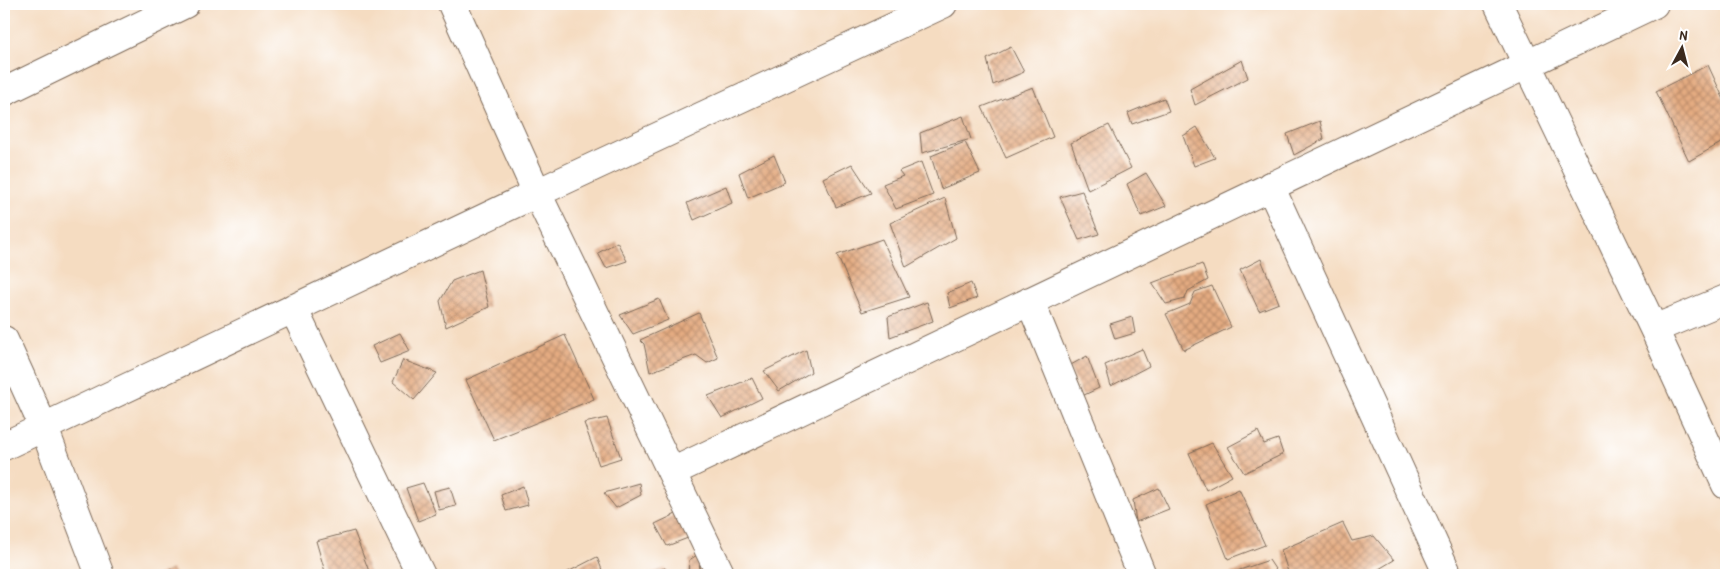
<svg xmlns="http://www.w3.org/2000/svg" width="1730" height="579" viewBox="0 0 1730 579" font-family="'Patrick Hand',sans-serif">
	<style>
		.building { fill: url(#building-cross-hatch) }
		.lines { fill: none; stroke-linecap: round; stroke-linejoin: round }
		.minor-casing { stroke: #7c6857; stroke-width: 30 }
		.minor { stroke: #fff; stroke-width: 28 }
	</style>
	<defs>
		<pattern id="building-cross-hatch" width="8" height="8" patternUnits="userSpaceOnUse" patternTransform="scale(1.25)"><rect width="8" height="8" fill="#e4ab81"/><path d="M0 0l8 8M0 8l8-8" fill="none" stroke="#ba8b69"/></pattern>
	</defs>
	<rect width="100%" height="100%" fill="#fff"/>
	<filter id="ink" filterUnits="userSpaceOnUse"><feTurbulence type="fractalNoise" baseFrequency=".02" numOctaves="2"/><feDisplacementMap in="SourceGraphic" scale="10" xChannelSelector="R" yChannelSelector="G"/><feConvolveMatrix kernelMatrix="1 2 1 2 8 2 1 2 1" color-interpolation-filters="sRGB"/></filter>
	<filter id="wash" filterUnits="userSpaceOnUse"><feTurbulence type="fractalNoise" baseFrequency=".0096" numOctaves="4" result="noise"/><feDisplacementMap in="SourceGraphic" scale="20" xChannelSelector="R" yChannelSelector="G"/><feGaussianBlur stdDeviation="1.12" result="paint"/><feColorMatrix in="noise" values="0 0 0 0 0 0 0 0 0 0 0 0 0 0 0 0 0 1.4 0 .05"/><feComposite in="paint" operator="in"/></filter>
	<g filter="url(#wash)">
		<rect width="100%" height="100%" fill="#f5dcc1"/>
		<g id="blocks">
			<!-- building -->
			<path class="building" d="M 1011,47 L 1024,72 L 993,85 L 987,59 Z
				M 1242,60 L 1248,78 L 1195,105 L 1190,89 Z
				M 1708,65 L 1726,104 L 1726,140 L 1689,161 L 1656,91 Z
				M 1033,87 L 1053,137 L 1006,158 L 982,107 Z
				M 1164,98 L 1169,111 L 1132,124 L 1128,113 Z
				M 963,116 L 971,139 L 922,153 L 920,133 Z
				M 1320,121 L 1324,139 L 1294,155 L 1287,134 Z
				M 1109,125 L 1131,168 L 1088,190 L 1071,143 Z
				M 1197,127 L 1215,158 L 1194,166 L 1183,136 Z
				M 965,142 L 980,173 L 941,189 L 931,156 Z
				M 774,155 L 785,182 L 748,198 L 739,173 Z
				M 921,162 L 933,195 L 896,209 L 883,184 L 903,176 L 899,171 Z
				M 852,164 L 871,193 L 836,207 L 823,178 Z
				M 1146,173 L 1166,206 L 1141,216 L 1127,184 Z
				M 726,186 L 732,203 L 694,220 L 687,203 Z
				M 1082,191 L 1099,234 L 1079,240 L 1060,197 Z
				M 945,198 L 956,238 L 906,267 L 890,223 Z
				M 882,239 L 909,297 L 862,312 L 837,255 Z
				M 617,242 L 627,261 L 606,268 L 598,253 Z
				M 1261,259 L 1279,303 L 1259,311 L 1240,270 Z
				M 1202,264 L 1208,280 L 1188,291 L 1185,299 L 1166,304 L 1152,283 Z
				M 480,270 L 489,307 L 446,327 L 440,301 L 452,281 Z
				M 971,283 L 977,298 L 950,308 L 947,293 Z
				M 1212,286 L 1231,327 L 1184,350 L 1166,314 L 1190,304 L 1195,292 Z
				M 659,299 L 668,320 L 633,334 L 620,315 Z
				M 927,302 L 933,321 L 890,337 L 888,317 Z
				M 699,313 L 718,358 L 707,363 L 696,355 L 650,372 L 644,344 L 640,340 Z
				M 1132,317 L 1135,333 L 1115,339 L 1110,324 Z
				M 400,333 L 410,351 L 380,363 L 372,346 Z
				M 565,335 L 594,399 L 494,440 L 466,380 Z
				M 1142,349 L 1149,366 L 1111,386 L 1105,365 Z
				M 806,350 L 811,372 L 779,391 L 764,371 Z
				M 1087,356 L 1099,388 L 1082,396 L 1069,366 Z
				M 403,360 L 437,373 L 414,400 L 393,382 Z
				M 752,378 L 762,398 L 722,418 L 708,396 Z
				M 607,418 L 621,458 L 599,465 L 584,423 Z
				M 1258,431 L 1264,444 L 1278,439 L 1283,454 L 1244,473 L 1228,447 Z
				M 1212,443 L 1232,476 L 1206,490 L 1189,453 Z
				M 423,483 L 436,514 L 418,521 L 406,488 Z
				M 639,483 L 641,495 L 616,508 L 604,493 Z
				M 523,486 L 528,505 L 506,511 L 501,495 Z
				M 450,487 L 456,506 L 439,510 L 434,491 Z
				M 1159,488 L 1169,509 L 1136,522 L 1133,500 Z
				M 1239,489 L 1265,545 L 1228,559 L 1206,504 Z
				M 676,514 L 688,538 L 667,546 L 655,524 Z
				M 1343,523 L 1352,541 L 1374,536 L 1394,560 L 1369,575 L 1289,575 L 1281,550 Z
				M 354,531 L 370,574 L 326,575 L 316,541 Z
				M 699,554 L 700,575 L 688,575 L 689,560 Z
				M 597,557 L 604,575 L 565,575 L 564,574 Z
				M 1269,560 L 1279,575 L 1225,575 Z
				M 665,568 L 669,575 L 645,575 Z
				M 172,569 L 176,575 L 156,575 Z"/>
		</g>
	</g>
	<g filter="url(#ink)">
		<use href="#blocks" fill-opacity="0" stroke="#7c6857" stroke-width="1"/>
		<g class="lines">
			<defs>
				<path id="minor" d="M 452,4 L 537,193 L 721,575
					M 1498,4 L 1654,329 L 1726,485
					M 4,92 L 185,4
					M 1270,186 L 1448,575
					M 1030,301 L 1142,575
					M 293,308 L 421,575
					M 1654,329 L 1726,299
					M 4,340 L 44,428 L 100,575
					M 4,446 L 537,193 L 943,4
					M 672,472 L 1654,4"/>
			</defs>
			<!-- minor casing -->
			<use href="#minor" class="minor-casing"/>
			<!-- minor -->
			<use href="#minor" class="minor"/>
		</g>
	</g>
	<!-- margin -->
	<rect width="1730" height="579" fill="none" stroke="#fff" stroke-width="20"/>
	<!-- north arrow -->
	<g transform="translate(1682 48) rotate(7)" stroke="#ffffff" stroke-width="4" paint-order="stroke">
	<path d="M0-4L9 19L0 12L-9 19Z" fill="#3b2a1e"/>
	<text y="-8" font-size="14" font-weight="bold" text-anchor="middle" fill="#3b2a1e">N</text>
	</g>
</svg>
